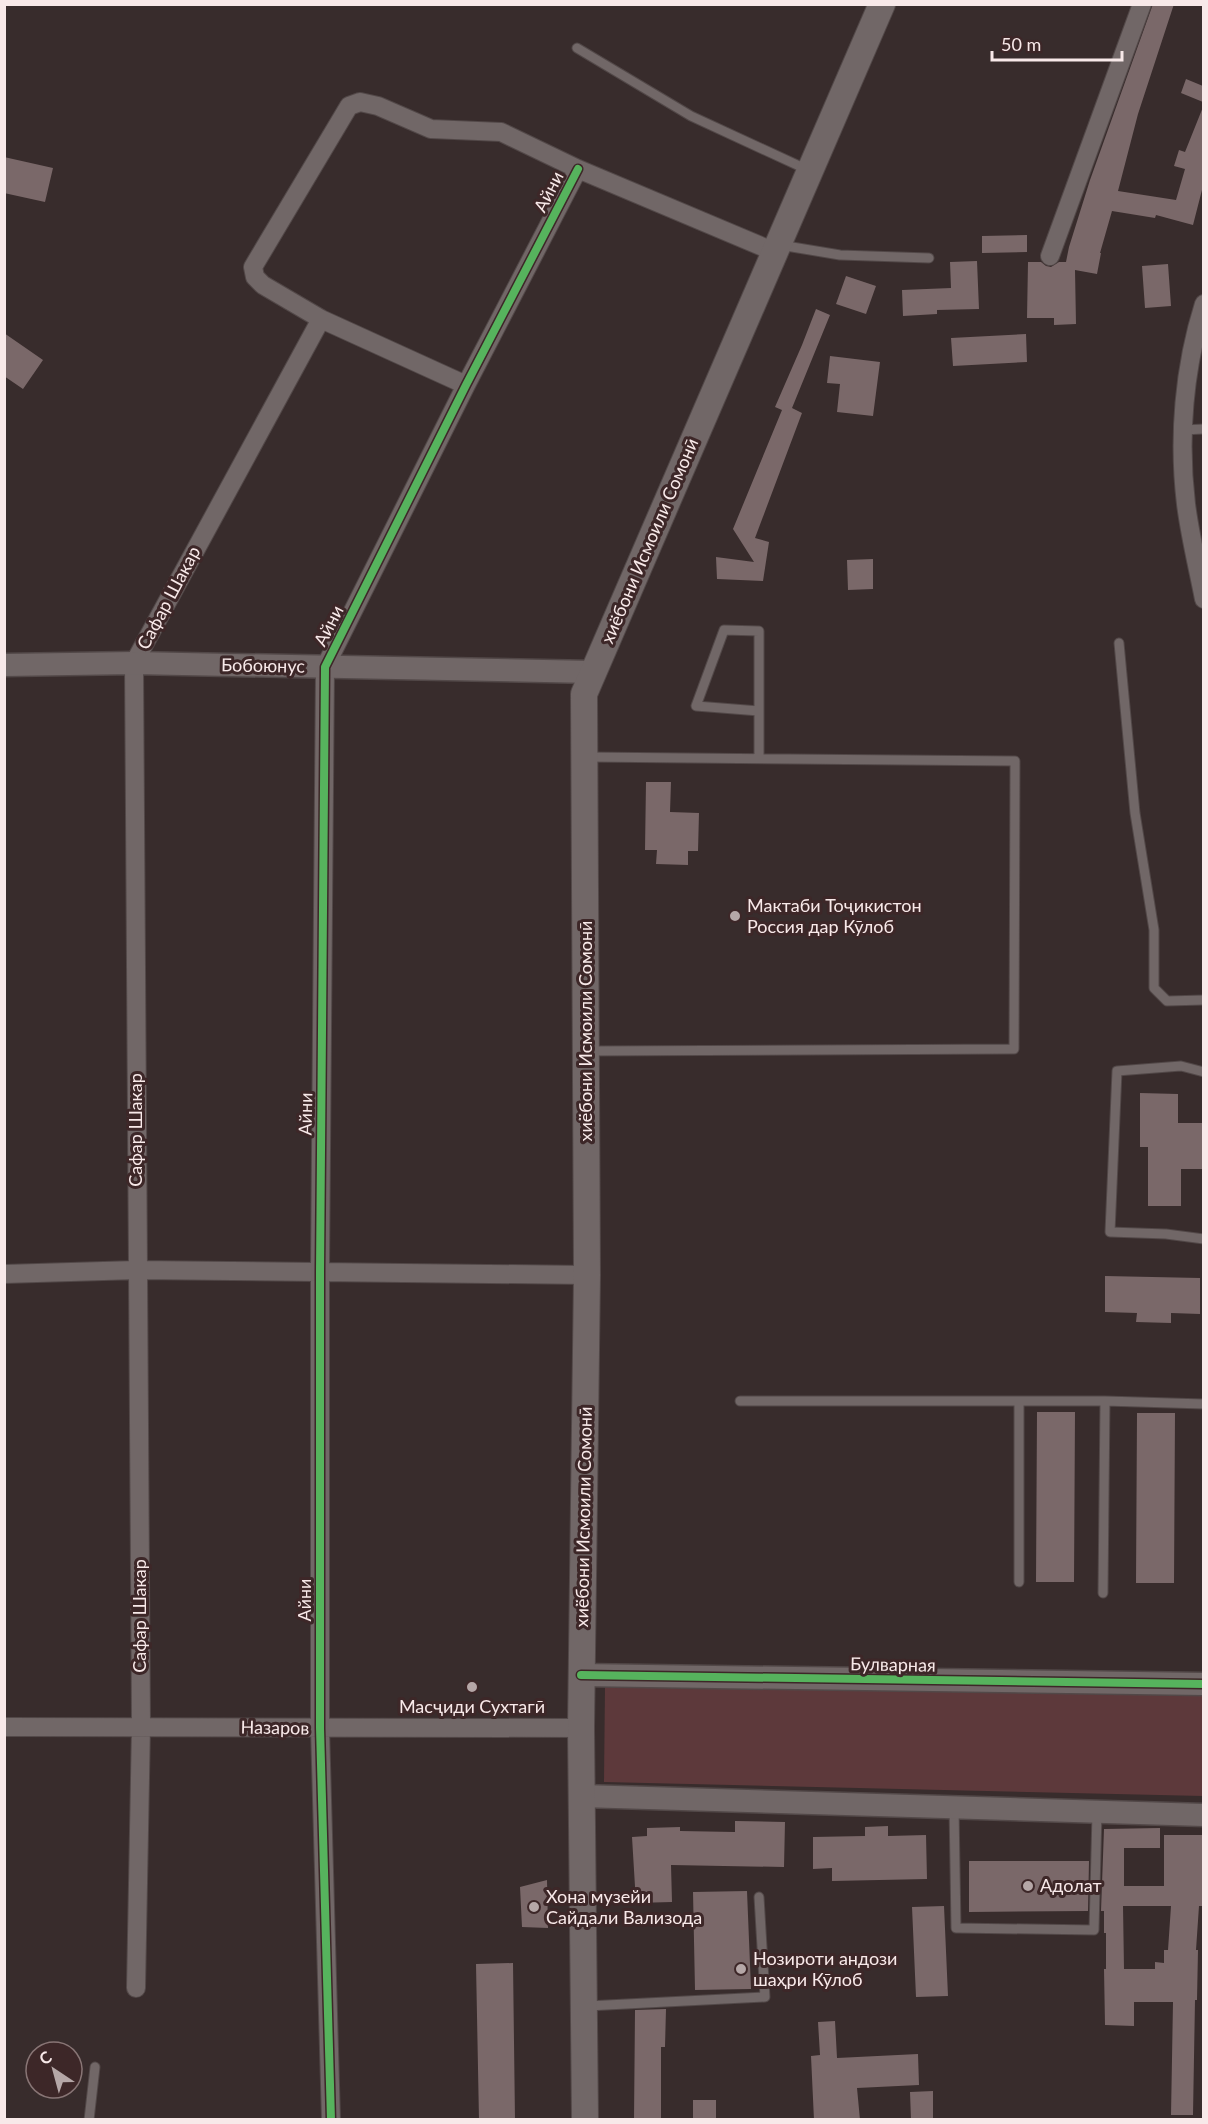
<svg xmlns="http://www.w3.org/2000/svg" width="1208" height="2124" viewBox="0 0 1208 2124" font-family="Lato,sans-serif">
	<style>
		.green { fill: #5d393b }
		.building { fill: #7a6869; fill-rule: evenodd }
		.lines { fill: none; stroke-linecap: round; stroke-linejoin: round }
		.service-casing { stroke: #524848; stroke-width: 11 }
		.minor-casing { stroke: #524848; stroke-width: 20 }
		.tertiary-casing { stroke: #524848; stroke-width: 25 }
		.secondary-casing { stroke: #524848; stroke-width: 28 }
		.service { stroke: #716767; stroke-width: 9 }
		.minor { stroke: #716767; stroke-width: 18 }
		.tertiary { stroke: #716767; stroke-width: 22 }
		.secondary { stroke: #716767; stroke-width: 26 }
		.cycleway-casing { stroke: #3d2728; stroke-width: 11 }
		.cycleway { stroke: #56b35d; stroke-width: 8 }
		.poi-dot { fill: #b5a7a7; stroke: #3d2728; stroke-width: 2 }
		.labels { text-anchor: middle; stroke-width: 6; stroke-linejoin: round; paint-order: stroke }
		.street-label { font-size: 18px; fill: #f8e9e9; stroke: #3d2728 }
		.poi-label { font-size: 18px; fill: #f8e9e9; stroke: #3d2728; text-anchor: start }
	</style>
	<rect width="100%" height="100%" fill="#382c2c"/>
	<!-- green -->
	<path class="green" d="M 605,1687 L 1203,1694 L 1203,1796 L 604,1782 Z"/>
	<!-- building -->
	<path class="building" d="M 1153,4 L 1174,4 L 1138,114 L 1118,191 L 1176,200 L 1185,169 L 1174,166 L 1179,150 L 1185,152 L 1203,107 L 1203,186 L 1193,225 L 1156,215 L 1155,218 L 1112,211 L 1100,253 L 1101,253 L 1097,274 L 1075,270 L 1076,324 L 1054,325 L 1054,318 L 1027,318 L 1028,262 L 1041,262 L 1046,266 L 1051,267 L 1059,262 L 1066,262 L 1069,247 L 1090,180 Z
		M 1186,79 L 1203,86 L 1203,102 L 1181,93 Z
		M 4,157 L 53,168 L 45,202 L 4,193 Z
		M 1027,235 L 1027,252 L 982,253 L 982,236 Z
		M 977,261 L 979,309 L 937,310 L 937,314 L 903,316 L 902,290 L 951,288 L 950,262 Z
		M 1168,264 L 1171,306 L 1145,308 L 1142,266 Z
		M 846,276 L 876,286 L 866,314 L 836,304 Z
		M 816,309 L 830,315 L 792,408 L 802,413 L 755,538 L 769,542 L 763,581 L 717,579 L 716,557 L 754,562 L 733,529 L 782,410 L 775,407 L 802,345 Z
		M 4,333 L 43,360 L 23,389 L 4,376 Z
		M 1026,334 L 1027,362 L 953,366 L 951,338 Z
		M 830,356 L 880,362 L 873,416 L 837,412 L 840,384 L 827,383 Z
		M 873,559 L 873,589 L 848,590 L 847,560 Z
		M 646,782 L 671,782 L 670,812 L 699,813 L 698,851 L 688,851 L 688,865 L 656,864 L 657,850 L 645,850 Z
		M 1140,1093 L 1178,1094 L 1178,1123 L 1203,1123 L 1203,1169 L 1181,1169 L 1181,1206 L 1148,1206 L 1148,1147 L 1140,1147 Z
		M 1105,1276 L 1200,1278 L 1200,1314 L 1171,1313 L 1171,1323 L 1136,1322 L 1137,1313 L 1105,1312 Z
		M 1037,1412 L 1075,1412 L 1074,1582 L 1036,1582 Z
		M 1137,1413 L 1175,1413 L 1174,1583 L 1136,1583 Z
		M 735,1821 L 785,1822 L 784,1867 L 671,1865 L 672,1902 L 636,1903 L 632,1837 L 647,1836 L 647,1828 L 680,1827 L 680,1831 L 735,1832 Z
		M 888,1826 L 888,1836 L 926,1835 L 927,1879 L 832,1881 L 832,1868 L 813,1869 L 813,1837 L 865,1836 L 865,1827 Z
		M 1160,1828 L 1160,1848 L 1124,1848 L 1124,1886 L 1164,1886 L 1164,1835 L 1203,1835 L 1203,1906 L 1199,1906 L 1196,1950 L 1198,1950 L 1197,2000 L 1195,2000 L 1193,2115 L 1171,2115 L 1173,2002 L 1134,2002 L 1134,2026 L 1105,2025 L 1104,1969 L 1106,1969 L 1106,1933 L 1104,1933 L 1104,1911 L 1101,1911 L 1104,1829 ZM 1123,1906 L 1171,1906 L 1168,1950 L 1164,1950 L 1164,1963 L 1155,1962 L 1155,1969 L 1124,1969 Z
		M 969,1861 L 1089,1861 L 1088,1911 L 969,1912 Z
		M 547,1880 L 548,1928 L 522,1927 L 520,1887 Z
		M 747,1891 L 751,1989 L 695,1990 L 693,1892 Z
		M 944,1906 L 948,1996 L 916,1997 L 912,1907 Z
		M 513,1963 L 515,2120 L 479,2120 L 476,1964 Z
		M 666,2009 L 665,2047 L 661,2047 L 661,2120 L 634,2120 L 635,2010 Z
		M 835,2021 L 837,2058 L 918,2054 L 919,2085 L 857,2088 L 860,2120 L 814,2120 L 811,2056 L 820,2055 L 818,2022 Z
		M 933,2091 L 933,2120 L 911,2120 L 910,2092 Z
		M 693,2100 L 716,2100 L 716,2120 L 693,2120 Z"/>
	<g class="lines">
		<defs>
			<path id="service" d="M 577,48 L 691,116 L 808,170
				M 780,245 L 840,255 L 929,258
				M 1182,430 L 1204,429
				M 1119,643 L 1135,813 L 1154,930 L 1154,988 L 1167,1001 L 1204,1000
				M 759,711 L 696,706 L 724,630 L 759,631 L 759,758
				M 587,1051 L 1014,1049 L 1015,761 L 587,757
				M 1204,1072 L 1181,1066 L 1117,1071 L 1110,1232 L 1166,1234 L 1204,1239
				M 740,1401 L 1105,1401
				M 1019,1401 L 1019,1582
				M 1103,1593 L 1105,1401 L 1204,1404
				M 954,1807 L 956,1928 L 1094,1930 L 1097,1813
				M 587,2006 L 765,1997 L 759,1897
				M 89,2120 L 95,2067"/>
			<path id="minor" d="M 1050,256 L 1142,4
				M 1204,304 C 1184,367 1178,438 1186,504 C 1190,536 1198,568 1204,599
				M 466,385 L 321,319 L 263,285 L 255,277 L 253,267 L 349,106 L 360,102 L 378,106 L 431,129 L 501,132 L 578,169 L 775,252
				M 4,1274 L 137,1270 L 587,1275
				M 4,1727 L 581,1728
				M 136,1988 L 141,1726 L 134,663 L 321,319
				M 331,2120 L 320,1728 L 320,1272 L 325,667 L 466,385 L 578,169"/>
			<path id="tertiary" d="M 4,665 L 134,663 L 593,672
				M 581,1675 L 1204,1684
				M 582,1796 L 1204,1815"/>
			<path id="secondary" d="M 585,2120 L 581,1728 L 587,1275 L 584,694 L 882,4"/>
		</defs>
		<!-- service casing -->
		<use href="#service" class="service-casing"/>
		<!-- minor casing -->
		<use href="#minor" class="minor-casing"/>
		<!-- tertiary casing -->
		<use href="#tertiary" class="tertiary-casing"/>
		<!-- secondary casing -->
		<use href="#secondary" class="secondary-casing"/>
		<!-- service -->
		<use href="#service" class="service"/>
		<!-- minor -->
		<use href="#minor" class="minor"/>
		<!-- tertiary -->
		<use href="#tertiary" class="tertiary"/>
		<!-- secondary -->
		<use href="#secondary" class="secondary"/>
		<defs>
			<path id="cycleway" d="M 581,1675 L 1204,1684
				M 331,2120 L 320,1728 L 320,1272 L 325,667 L 466,385 L 578,169"/>
		</defs>
		<!-- cycleway casing -->
		<use href="#cycleway" class="cycleway-casing"/>
		<!-- cycleway -->
		<use href="#cycleway" class="cycleway"/>
	</g>
	<!-- markers -->
	<g class="poi-dot">
		<circle cx="735" cy="916" r="6"/>
		<circle cx="472" cy="1687" r="6"/>
		<circle cx="1028" cy="1886" r="6"/>
		<circle cx="534" cy="1907" r="6"/>
		<circle cx="741" cy="1969" r="6"/>
	</g>
	<g class="labels">
		<!-- street labels -->
		<g class="street-label">
			<text transform="translate(549 192) rotate(-63)" y="6">Айни</text>
			<text transform="translate(650 541) rotate(-67)" y="6">хиёбони Исмоили Сомонӣ</text>
			<text transform="translate(169 598) rotate(-62)" y="6">Сафар Шакар</text>
			<text transform="translate(329 626) rotate(-63)" y="6">Айни</text>
			<text transform="translate(263 666) rotate(1)" y="6">Бобоюнус</text>
			<text transform="translate(586 1031) rotate(-90)" y="6">хиёбони Исмоили Сомонӣ</text>
			<text transform="translate(306 1114) rotate(-89)" y="6">Айни</text>
			<text transform="translate(136 1130) rotate(-90)" y="6">Сафар Шакар</text>
			<text transform="translate(584 1517) rotate(-89)" y="6">хиёбони Исмоили Сомонӣ</text>
			<text transform="translate(305 1600) rotate(-90)" y="6">Айни</text>
			<text transform="translate(140 1616) rotate(-90)" y="6">Сафар Шакар</text>
			<text transform="translate(893 1665) rotate(1)" y="6">Булварная</text>
			<text transform="translate(275 1728) rotate(1)" y="6">Назаров</text>
		</g>
		<!-- poi labels -->
		<g class="poi-label">
			<text x="747" y="912">Мактаби Тоҷикистон<tspan x="747" dy="21">Россия дар Кӯлоб</tspan></text>
			<text x="472" y="1713" text-anchor="middle">Масҷиди Сухтагӣ</text>
			<text x="1040" y="1892">Адолат</text>
			<text x="546" y="1903">Хона музейи<tspan x="546" dy="21">Сайдали Вализода</tspan></text>
			<text x="753" y="1965">Нозироти андози<tspan x="753" dy="21">шаҳри Кӯлоб</tspan></text>
		</g>
	</g>
	<!-- border -->
	<rect width="1208" height="2124" fill="none" stroke="#f8e9e9" stroke-width="12"/>
	<!-- north arrow -->
	<g transform="translate(54 2070) rotate(324)"><circle r="28" fill="#3d2728" stroke="#887575" stroke-width="1.5"/>
	<path d="M0-4.5L10 22L0 15L-10 22Z" fill="#b5a7a7"/>
	<text y="-9" font-size="16" font-weight="bold" text-anchor="middle" fill="#f8e9e9">С</text>
	</g>
	<!-- scale -->
	<path d="M992 51v9h130v-9" fill="none" stroke="#f8e9e9" stroke-width="3"/>
	<text x="1001" y="51" font-size="18" fill="#f8e9e9" stroke="#3d2728" stroke-width="4.5" paint-order="stroke">50 m</text>
</svg>
